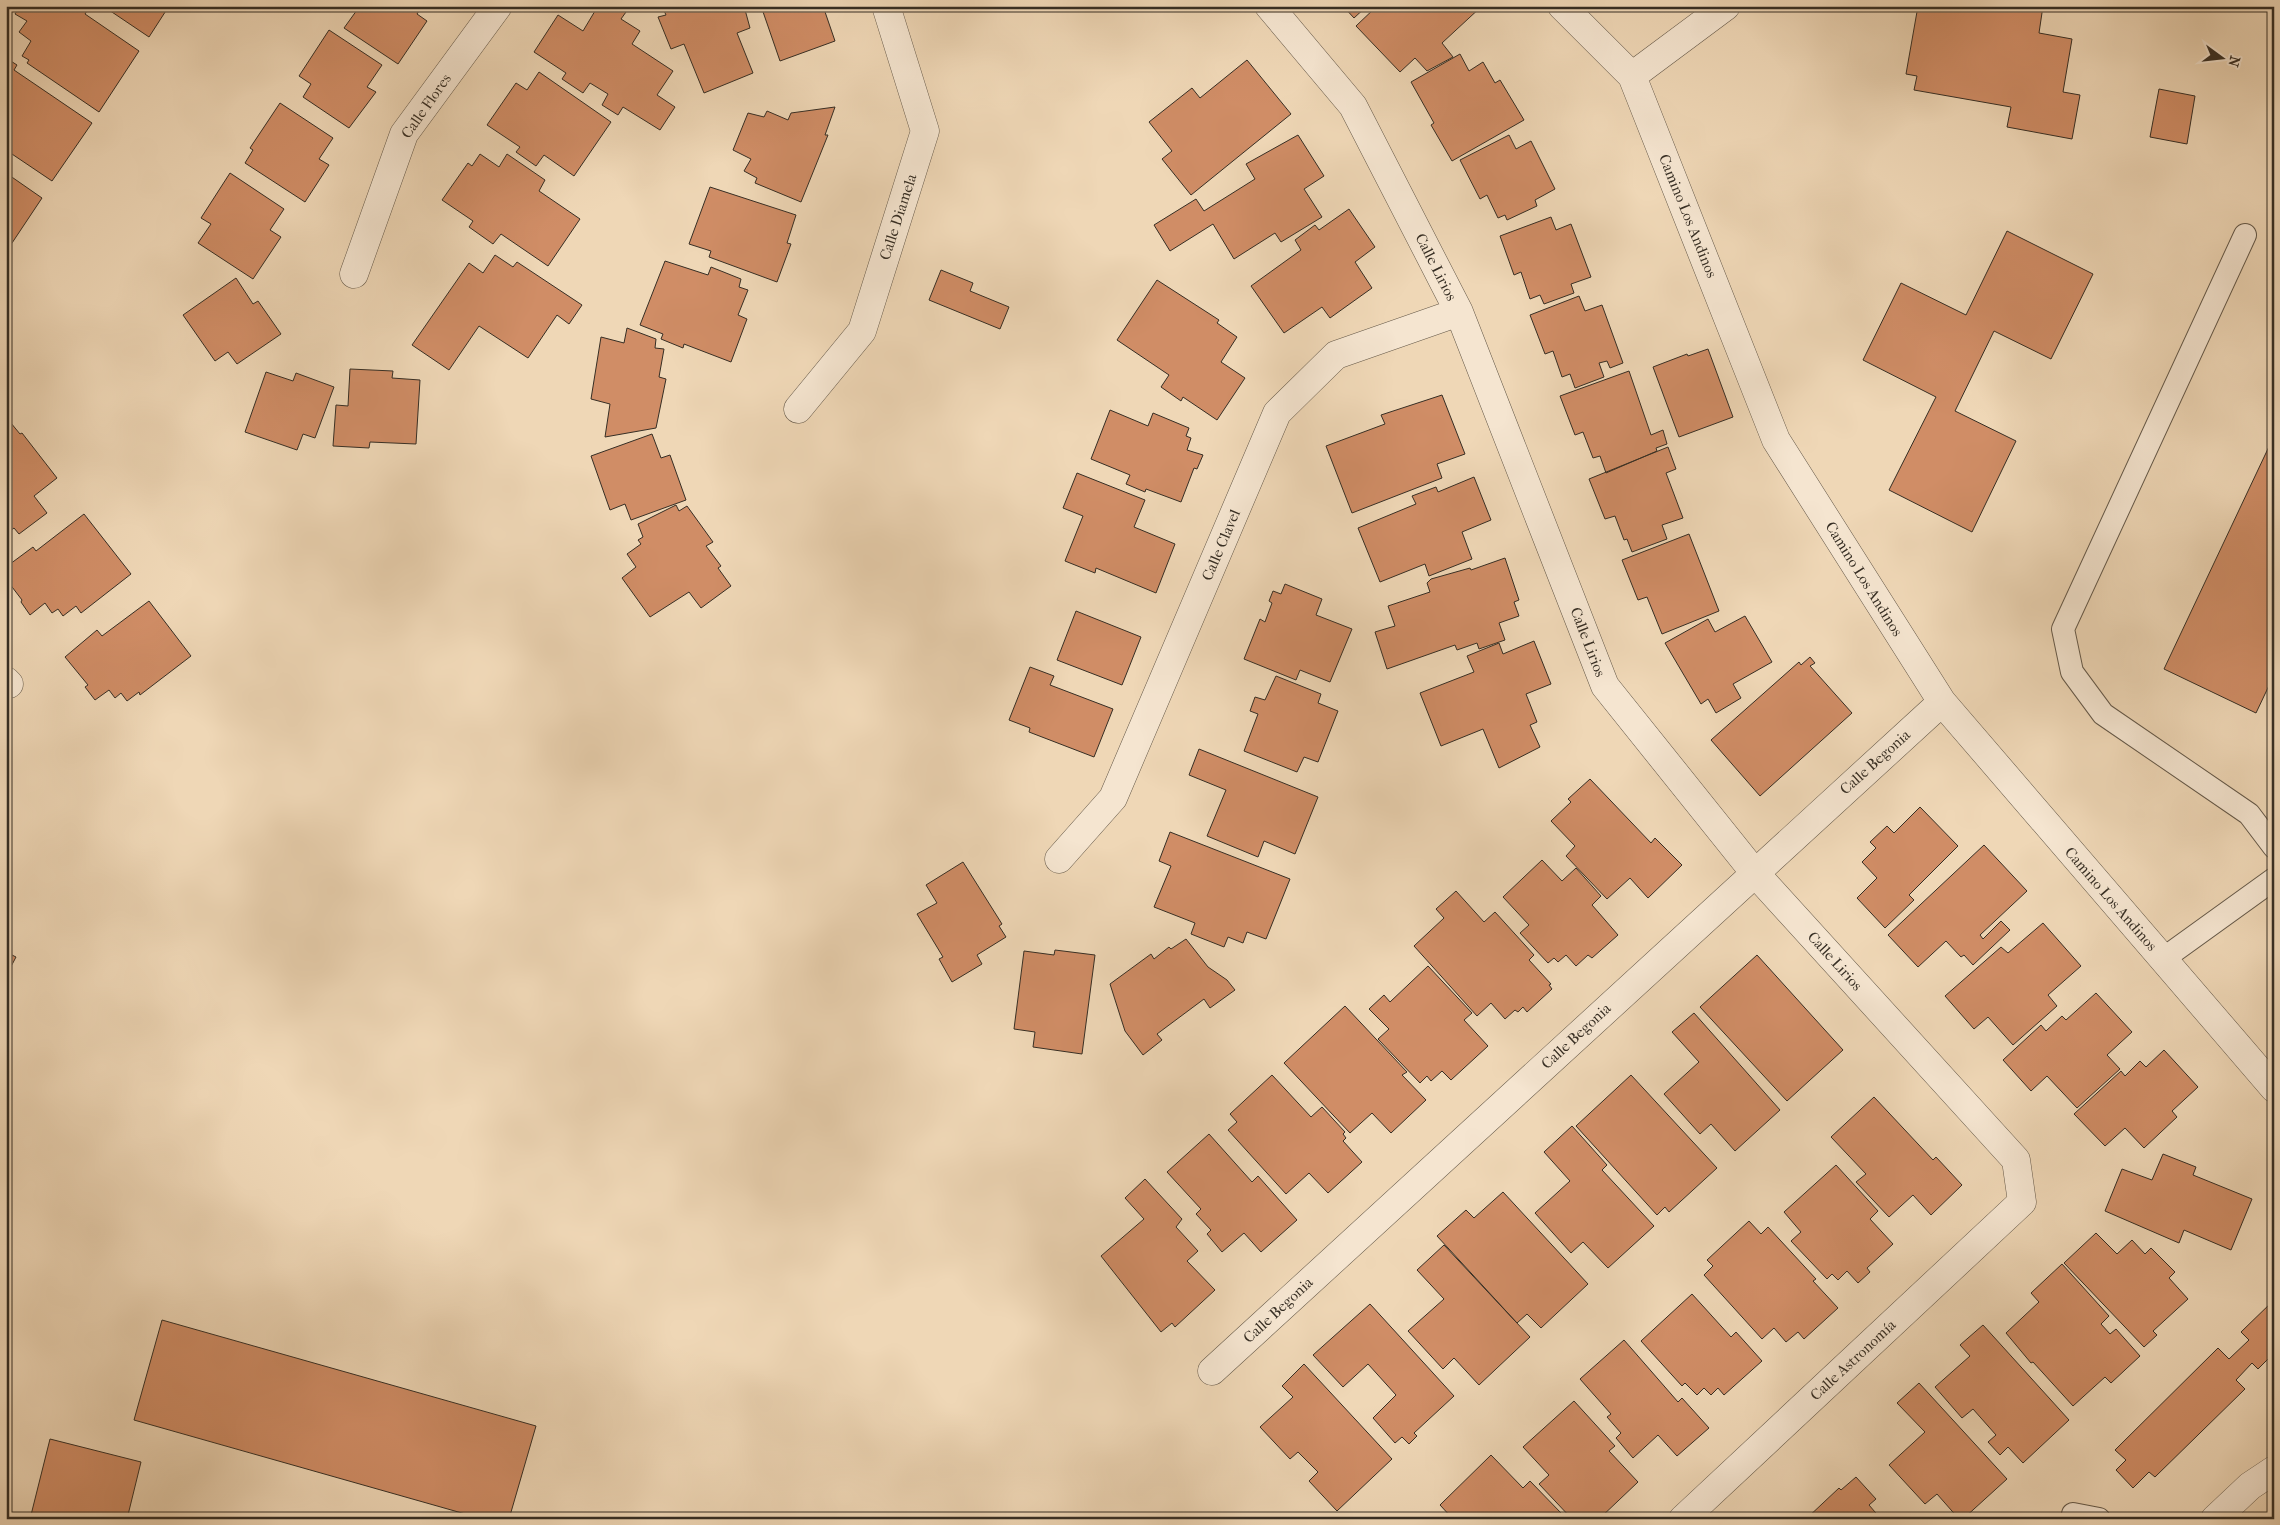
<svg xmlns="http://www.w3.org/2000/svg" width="2280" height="1525" viewBox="0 0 2280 1525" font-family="'IM FELL French Canon',serif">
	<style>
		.building { fill: #d08d66; stroke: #362e24 }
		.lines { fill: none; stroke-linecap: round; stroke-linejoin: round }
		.service-casing { stroke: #645848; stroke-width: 24 }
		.minor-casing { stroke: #645848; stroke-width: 29 }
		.tertiary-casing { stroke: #645848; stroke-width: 29 }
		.service { stroke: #f5e5d0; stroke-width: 22 }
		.minor { stroke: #f5e5d0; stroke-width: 28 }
		.tertiary { stroke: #f5e5d0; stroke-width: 28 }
		.labels { text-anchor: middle; stroke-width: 4; stroke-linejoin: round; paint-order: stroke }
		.street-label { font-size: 15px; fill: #362e24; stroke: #f5e5d0 }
	</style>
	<rect width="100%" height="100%" fill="#efd7b6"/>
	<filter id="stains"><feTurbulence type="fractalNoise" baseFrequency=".004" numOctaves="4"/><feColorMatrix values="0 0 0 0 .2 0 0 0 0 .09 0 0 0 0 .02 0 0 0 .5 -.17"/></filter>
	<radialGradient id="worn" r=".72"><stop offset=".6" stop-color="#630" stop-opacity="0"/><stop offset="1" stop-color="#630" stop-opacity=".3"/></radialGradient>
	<!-- building -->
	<path class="building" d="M 20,6 L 90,6 L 85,14 L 139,51 L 99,112 L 27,63 L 29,60 L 22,56 L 31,41 L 19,32 L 27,21 L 15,14 Z
		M 103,6 L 169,6 L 149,37 Z
		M 351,6 L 422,6 L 417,14 L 427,21 L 398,64 L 344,28 L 357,10 Z
		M 598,6 L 607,9 L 608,6 L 616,6 L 626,12 L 621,19 L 640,31 L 632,44 L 673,71 L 657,95 L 675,107 L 660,130 L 623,107 L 618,115 L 602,105 L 608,94 L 590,83 L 583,93 L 562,79 L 566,73 L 534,52 L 558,15 L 583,31 Z
		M 662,6 L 744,6 L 750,28 L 737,33 L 753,73 L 704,93 L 684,44 L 671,49 L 658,17 L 666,15 Z
		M 761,6 L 823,6 L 835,41 L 780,61 Z
		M 1343,6 L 1367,6 L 1354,18 Z
		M 1377,6 L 1482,6 L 1442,43 L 1453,57 L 1427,71 L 1415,58 L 1400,72 L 1356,26 Z
		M 1918,6 L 2043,6 L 2039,33 L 2072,39 L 2063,92 L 2080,95 L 2072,139 L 2007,127 L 2011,107 L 1914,90 L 1917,76 L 1906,74 Z
		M 329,30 L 382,65 L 367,87 L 376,92 L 349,128 L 303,97 L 311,84 L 299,76 Z
		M 1460,54 L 1469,71 L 1483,62 L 1495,83 L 1500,80 L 1524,120 L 1452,161 L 1431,125 L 1434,123 L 1411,82 Z
		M 6,58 L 17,65 L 14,70 L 92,123 L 52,181 L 6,150 Z
		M 1247,60 L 1291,114 L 1191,195 L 1162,159 L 1172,151 L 1149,122 L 1192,88 L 1200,98 Z
		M 539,72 L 611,122 L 574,176 L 544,155 L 536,166 L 516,152 L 520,147 L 487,125 L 516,83 L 527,90 Z
		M 2159,89 L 2195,96 L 2187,144 L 2150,137 Z
		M 280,103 L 333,138 L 319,159 L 329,165 L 305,202 L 245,163 L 253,150 L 250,148 Z
		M 835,107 L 825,135 L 828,135 L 801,202 L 755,183 L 757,178 L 744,171 L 751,159 L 733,150 L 748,113 L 764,117 L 767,111 L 788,120 L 791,113 Z
		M 1298,135 L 1324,176 L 1304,189 L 1322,217 L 1281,242 L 1275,233 L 1234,259 L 1213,224 L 1170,251 L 1154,225 L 1196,199 L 1204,211 L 1255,179 L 1246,164 Z
		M 1509,135 L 1516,149 L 1531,141 L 1555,189 L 1535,200 L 1537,206 L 1507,220 L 1505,215 L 1498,218 L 1487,195 L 1480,199 L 1460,160 Z
		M 480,154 L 499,167 L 507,154 L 545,180 L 539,191 L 580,219 L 548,266 L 501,234 L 493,244 L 469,227 L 473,221 L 442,200 L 468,163 L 472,166 Z
		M 6,173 L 42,198 L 10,246 L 6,244 Z
		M 230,173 L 284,209 L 270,230 L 281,237 L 253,279 L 198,243 L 211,224 L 201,218 Z
		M 710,187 L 796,215 L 787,243 L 791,244 L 777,282 L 709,257 L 711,251 L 689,244 Z
		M 1349,209 L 1375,247 L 1355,262 L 1372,288 L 1330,318 L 1322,307 L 1284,333 L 1251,286 L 1301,250 L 1295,240 L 1315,225 L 1319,230 Z
		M 1551,217 L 1556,230 L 1571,224 L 1591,277 L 1571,284 L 1574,293 L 1544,304 L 1540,295 L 1530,299 L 1521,272 L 1514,275 L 1500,236 Z
		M 2007,231 L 2093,274 L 2051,359 L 1994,331 L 1955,411 L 2016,441 L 1972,532 L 1889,490 L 1936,397 L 1863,360 L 1901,283 L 1966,315 Z
		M 495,255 L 513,267 L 517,262 L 582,305 L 569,324 L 557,315 L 528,358 L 479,326 L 449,370 L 412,345 L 469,263 L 483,273 Z
		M 665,261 L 708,275 L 711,267 L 741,279 L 739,287 L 748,290 L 738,315 L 747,319 L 731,362 L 684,344 L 683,348 L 661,339 L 663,334 L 640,325 Z
		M 941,270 L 973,283 L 970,291 L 1009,307 L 1000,329 L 929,300 Z
		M 236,278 L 253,304 L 258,301 L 281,334 L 237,364 L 228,352 L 215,361 L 183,315 Z
		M 1157,280 L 1219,320 L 1217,323 L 1237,337 L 1221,362 L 1245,378 L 1217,420 L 1183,397 L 1181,401 L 1161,387 L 1169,375 L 1117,340 Z
		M 1579,296 L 1585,311 L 1602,305 L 1623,363 L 1610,368 L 1607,361 L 1599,363 L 1604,377 L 1575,388 L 1570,374 L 1562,377 L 1553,351 L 1545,354 L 1530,315 Z
		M 627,328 L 656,339 L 655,348 L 664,349 L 659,377 L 666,379 L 656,428 L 605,437 L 610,404 L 591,399 L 601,337 L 624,343 Z
		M 1708,349 L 1733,417 L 1679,437 L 1653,367 L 1687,354 L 1688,356 Z
		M 350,369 L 393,371 L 392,378 L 420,380 L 416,444 L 370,442 L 369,448 L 333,446 L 336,405 L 348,406 Z
		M 1629,371 L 1651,435 L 1663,430 L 1667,444 L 1656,448 L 1657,451 L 1606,473 L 1600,456 L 1593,458 L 1583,432 L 1575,435 L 1560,396 Z
		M 266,372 L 293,381 L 296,373 L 334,387 L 315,438 L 303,434 L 297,450 L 245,432 Z
		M 1442,395 L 1465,454 L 1437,464 L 1442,478 L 1352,513 L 1326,446 L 1385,424 L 1381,415 Z
		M 1110,410 L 1148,426 L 1153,413 L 1189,428 L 1186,436 L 1191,438 L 1187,450 L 1203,455 L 1197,469 L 1194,468 L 1181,502 L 1146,489 L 1145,492 L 1126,484 L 1130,475 L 1091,459 Z
		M 6,417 L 20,434 L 22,433 L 57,478 L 34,496 L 47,513 L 19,534 L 14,528 L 6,534 Z
		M 652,434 L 661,458 L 670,455 L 686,500 L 631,520 L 625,504 L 610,510 L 591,456 Z
		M 2274,436 L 2274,675 L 2256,713 L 2164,669 Z
		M 1668,447 L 1676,469 L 1666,473 L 1683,518 L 1662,525 L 1667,539 L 1632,552 L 1627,539 L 1624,540 L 1615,516 L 1605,519 L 1589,479 Z
		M 1077,473 L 1145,500 L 1134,527 L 1175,544 L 1156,593 L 1096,568 L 1095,573 L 1065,561 L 1083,516 L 1063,508 Z
		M 1474,477 L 1491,520 L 1462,532 L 1472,559 L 1429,576 L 1425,564 L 1380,582 L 1358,528 L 1416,504 L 1412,496 L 1436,487 L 1438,492 Z
		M 676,505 L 679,511 L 687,506 L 713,542 L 706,546 L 721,566 L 718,568 L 731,586 L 701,608 L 689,592 L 650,617 L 622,578 L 636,567 L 627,554 L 641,544 L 638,540 L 643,537 L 638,524 Z
		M 84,514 L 131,574 L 81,613 L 76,606 L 63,616 L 58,609 L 52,613 L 45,603 L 30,615 L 21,602 L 22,600 L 6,579 L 6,567 L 33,547 L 36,551 Z
		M 1689,534 L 1719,611 L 1662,634 L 1647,597 L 1638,600 L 1622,560 Z
		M 1505,558 L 1519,600 L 1514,602 L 1519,616 L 1499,623 L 1505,640 L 1479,649 L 1477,643 L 1457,650 L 1455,645 L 1387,669 L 1375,632 L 1395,626 L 1388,606 L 1430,592 L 1427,583 L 1431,579 L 1470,568 L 1471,570 Z
		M 1285,584 L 1322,599 L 1316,615 L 1352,629 L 1330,682 L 1300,670 L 1296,680 L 1244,659 L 1260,619 L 1265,622 L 1272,603 L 1269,601 L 1273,591 L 1281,594 Z
		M 149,601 L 191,656 L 140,695 L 139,692 L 127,701 L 121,693 L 115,698 L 109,690 L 95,700 L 85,687 L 88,685 L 65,657 L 97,630 L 102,636 Z
		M 1076,611 L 1141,637 L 1122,685 L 1057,660 Z
		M 1745,616 L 1772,662 L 1733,684 L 1741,698 L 1716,713 L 1708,699 L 1701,704 L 1665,643 L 1708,619 L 1715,632 Z
		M 1534,641 L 1551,684 L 1526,694 L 1537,722 L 1530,725 L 1540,747 L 1499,768 L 1483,729 L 1441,746 L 1420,693 L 1474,672 L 1467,656 L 1499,643 L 1503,654 Z
		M 1810,657 L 1815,663 L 1810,666 L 1852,713 L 1760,796 L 1711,740 L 1799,662 L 1801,665 Z
		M 1030,667 L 1054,676 L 1050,685 L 1113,709 L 1094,757 L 1029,732 L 1030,728 L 1009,720 Z
		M 1276,676 L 1321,694 L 1318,703 L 1338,711 L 1318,762 L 1304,757 L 1297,772 L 1244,751 L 1258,714 L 1250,711 L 1255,697 L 1265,700 Z
		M 1199,749 L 1318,797 L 1295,854 L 1264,841 L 1258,857 L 1207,836 L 1226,790 L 1189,775 Z
		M 1590,779 L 1651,843 L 1655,838 L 1682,865 L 1648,898 L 1630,878 L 1607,899 L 1566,856 L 1575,846 L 1551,821 L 1571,802 L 1568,799 Z
		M 1920,807 L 1958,846 L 1909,895 L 1914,900 L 1885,928 L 1857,898 L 1877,878 L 1862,862 L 1876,848 L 1870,842 L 1887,826 L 1894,833 Z
		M 1170,832 L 1290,879 L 1266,939 L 1247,932 L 1243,943 L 1228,937 L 1224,947 L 1191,934 L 1195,923 L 1154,907 L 1171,866 L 1159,861 Z
		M 1984,845 L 2027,891 L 1980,935 L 1983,939 L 2001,921 L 2010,930 L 1973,965 L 1964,955 L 1961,957 L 1946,941 L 1918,967 L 1888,935 Z
		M 1542,860 L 1562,881 L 1576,868 L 1601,896 L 1592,905 L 1618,935 L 1592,958 L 1588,955 L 1576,966 L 1566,955 L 1558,962 L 1554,958 L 1548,963 L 1520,933 L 1529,925 L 1503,897 Z
		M 963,862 L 1002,924 L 999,926 L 1006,937 L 977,955 L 982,964 L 952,982 L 939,959 L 943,957 L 917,914 L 937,903 L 926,885 Z
		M 1456,891 L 1484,922 L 1495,912 L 1534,955 L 1529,960 L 1551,984 L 1549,985 L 1552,989 L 1527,1012 L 1523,1007 L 1518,1012 L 1515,1010 L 1505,1019 L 1491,1003 L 1477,1016 L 1414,946 L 1444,918 L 1436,909 Z
		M 2043,923 L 2081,966 L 2048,995 L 2057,1006 L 2013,1045 L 1988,1017 L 1974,1029 L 1945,996 L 2001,947 L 2008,953 Z
		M 1186,939 L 1208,967 L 1227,980 L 1235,990 L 1210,1008 L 1204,999 L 1157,1034 L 1162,1040 L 1143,1055 L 1125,1031 L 1110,984 L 1151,954 L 1154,959 L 1169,947 L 1171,949 Z
		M 1055,950 L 1095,955 L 1082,1054 L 1033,1047 L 1035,1032 L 1014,1029 L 1024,951 L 1054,955 Z
		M 6,952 L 16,957 L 6,976 Z
		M 1757,955 L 1843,1050 L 1787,1101 L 1700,1007 Z
		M 1428,966 L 1472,1013 L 1464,1020 L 1488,1046 L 1451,1080 L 1442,1071 L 1431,1081 L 1427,1076 L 1420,1083 L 1378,1039 L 1389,1029 L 1369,1009 L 1384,995 L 1390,1002 Z
		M 2096,993 L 2132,1032 L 2107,1055 L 2120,1069 L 2077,1108 L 2047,1076 L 2031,1091 L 2003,1060 L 2041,1025 L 2046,1031 L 2062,1016 L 2066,1020 Z
		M 1345,1006 L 1407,1072 L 1402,1075 L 1426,1100 L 1391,1133 L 1372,1113 L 1350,1133 L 1284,1063 Z
		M 1694,1013 L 1780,1110 L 1735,1151 L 1711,1124 L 1700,1134 L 1664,1094 L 1699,1062 L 1672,1032 Z
		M 2164,1050 L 2198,1087 L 2172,1111 L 2177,1117 L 2144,1148 L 2125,1128 L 2105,1146 L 2074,1114 L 2121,1071 L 2125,1076 L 2140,1061 L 2146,1067 Z
		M 1272,1075 L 1311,1117 L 1322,1107 L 1345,1132 L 1343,1134 L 1346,1138 L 1343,1141 L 1362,1162 L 1328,1193 L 1309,1173 L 1286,1194 L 1228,1130 L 1237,1122 L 1230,1114 Z
		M 1631,1075 L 1717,1168 L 1669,1212 L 1665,1207 L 1657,1215 L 1576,1126 Z
		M 1874,1097 L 1933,1160 L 1936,1157 L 1962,1185 L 1931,1215 L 1913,1195 L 1889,1217 L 1856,1182 L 1866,1174 L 1831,1137 Z
		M 1572,1126 L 1607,1165 L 1602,1170 L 1654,1226 L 1608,1268 L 1583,1242 L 1571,1253 L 1535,1213 L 1570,1181 L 1544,1152 Z
		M 1209,1134 L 1252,1182 L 1258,1176 L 1297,1220 L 1261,1252 L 1244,1233 L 1222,1252 L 1207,1234 L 1211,1230 L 1196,1214 L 1201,1209 L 1167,1172 Z
		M 2163,1154 L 2196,1167 L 2193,1175 L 2252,1199 L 2231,1250 L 2184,1230 L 2179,1243 L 2105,1211 L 2122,1169 L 2152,1180 Z
		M 1836,1165 L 1878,1211 L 1870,1219 L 1893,1244 L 1867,1268 L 1870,1272 L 1858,1283 L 1847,1271 L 1838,1280 L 1832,1274 L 1827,1279 L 1791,1241 L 1801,1232 L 1784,1212 Z
		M 1145,1179 L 1182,1219 L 1176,1227 L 1198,1251 L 1187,1261 L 1215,1290 L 1175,1327 L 1172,1323 L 1161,1332 L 1101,1256 L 1144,1219 L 1125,1198 Z
		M 1503,1192 L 1588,1284 L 1541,1328 L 1527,1314 L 1517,1323 L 1437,1236 L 1466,1210 L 1474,1218 Z
		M 1749,1221 L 1761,1234 L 1768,1227 L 1816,1279 L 1813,1281 L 1838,1308 L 1804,1339 L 1798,1332 L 1786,1342 L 1774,1328 L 1762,1339 L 1704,1275 L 1713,1266 L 1707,1260 Z
		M 2096,1233 L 2117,1254 L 2132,1240 L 2145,1254 L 2151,1248 L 2175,1272 L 2169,1278 L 2188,1299 L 2153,1331 L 2157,1335 L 2144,1347 L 2064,1263 Z
		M 1444,1245 L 1530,1337 L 1479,1385 L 1454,1358 L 1443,1369 L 1408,1331 L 1444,1299 L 1417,1270 Z
		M 2062,1264 L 2109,1316 L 2101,1324 L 2110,1334 L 2116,1329 L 2140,1356 L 2111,1383 L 2105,1377 L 2073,1406 L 2033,1362 L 2031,1363 L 2006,1333 L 2039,1302 L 2031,1293 Z
		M 1692,1294 L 1731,1337 L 1736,1332 L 1762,1361 L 1724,1395 L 1718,1388 L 1711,1395 L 1704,1388 L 1697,1395 L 1685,1383 L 1682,1386 L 1641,1341 Z
		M 2274,1300 L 2274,1353 L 2258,1369 L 2252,1363 L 2236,1380 L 2245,1389 L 2155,1477 L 2149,1472 L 2133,1488 L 2116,1470 L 2126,1460 L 2115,1450 L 2218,1348 L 2229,1359 L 2249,1340 L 2241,1332 Z
		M 1370,1304 L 1454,1396 L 1414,1433 L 1417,1436 L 1409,1444 L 1402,1437 L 1395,1443 L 1373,1418 L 1396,1395 L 1368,1364 L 1343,1387 L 1313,1355 Z
		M 162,1320 L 536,1426 L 509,1519 L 483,1519 L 134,1420 Z
		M 1983,1325 L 2069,1420 L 2023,1463 L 2008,1447 L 2000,1455 L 1988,1442 L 1996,1435 L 1973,1409 L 1962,1418 L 1935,1387 L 1970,1356 L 1960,1345 Z
		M 1624,1340 L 1678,1402 L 1682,1398 L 1709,1428 L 1677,1456 L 1658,1435 L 1633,1458 L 1616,1438 L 1621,1433 L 1607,1417 L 1611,1414 L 1580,1379 Z
		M 1304,1364 L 1392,1459 L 1337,1511 L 1309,1481 L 1318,1472 L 1298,1452 L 1290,1459 L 1260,1427 L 1293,1397 L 1282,1386 Z
		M 1919,1383 L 2007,1479 L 1963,1519 L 1959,1519 L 1937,1494 L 1925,1504 L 1889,1465 L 1925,1432 L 1897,1403 Z
		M 1574,1401 L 1615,1446 L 1609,1451 L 1638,1482 L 1599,1519 L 1572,1519 L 1539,1484 L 1549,1475 L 1523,1447 Z
		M 50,1439 L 141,1462 L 127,1519 L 30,1519 Z
		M 1491,1455 L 1523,1488 L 1530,1481 L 1561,1513 L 1557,1517 L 1559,1519 L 1453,1519 L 1440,1505 Z
		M 1856,1477 L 1876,1499 L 1869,1505 L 1881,1519 L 1806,1519 L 1839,1488 L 1841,1490 Z"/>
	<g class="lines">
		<defs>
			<path id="service" d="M 2245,235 L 2063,629 L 2072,672 L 2103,714 L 2249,814 L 2274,847
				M 2163,959 L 2274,879
				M 2073,1514 L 2099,1519"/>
			<path id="minor" d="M 1269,6 L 1353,106 L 1459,312 L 1605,686 L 1754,872 L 2016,1160 L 2022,1202 L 1683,1519
				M 1562,6 L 1632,76 L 1776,440 L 1942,702 L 2274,1088
				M 1632,76 L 1726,6
				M 354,274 L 404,134 L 498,6
				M 798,409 L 862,331 L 925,131 L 886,6
				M 6,681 L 9,684
				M 1059,859 L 1113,798 L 1277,413 L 1336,355 L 1459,312
				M 1212,1371 L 1942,702"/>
			<path id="tertiary" d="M 2215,1519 L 2250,1486 L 2274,1470"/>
		</defs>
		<!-- service casing -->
		<use href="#service" class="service-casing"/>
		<!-- minor casing -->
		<use href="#minor" class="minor-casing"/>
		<!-- tertiary casing -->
		<use href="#tertiary" class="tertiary-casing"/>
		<!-- service -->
		<use href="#service" class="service"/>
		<!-- minor -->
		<use href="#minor" class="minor"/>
		<!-- tertiary -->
		<use href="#tertiary" class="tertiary"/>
	</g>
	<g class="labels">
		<!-- street labels -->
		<g class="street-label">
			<text transform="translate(426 106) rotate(-55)" y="5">Calle Flores</text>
			<text transform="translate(1688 216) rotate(68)" y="5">Camino Los Andinos</text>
			<text transform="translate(898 217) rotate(-72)" y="5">Calle Diamela</text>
			<text transform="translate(1436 267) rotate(63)" y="5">Calle Lirios</text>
			<text transform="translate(1221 545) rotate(-67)" y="5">Calle Clavel</text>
			<text transform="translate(1864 579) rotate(58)" y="5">Camino Los Andinos</text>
			<text transform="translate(1588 642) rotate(69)" y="5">Calle Lirios</text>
			<text transform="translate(1875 762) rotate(-42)" y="5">Calle Begonia</text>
			<text transform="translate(2111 899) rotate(49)" y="5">Camino Los Andinos</text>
			<text transform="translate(1835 961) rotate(48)" y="5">Calle Lirios</text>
			<text transform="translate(1576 1036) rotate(-43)" y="5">Calle Begonia</text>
			<text transform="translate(1278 1310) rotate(-43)" y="5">Calle Begonia</text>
			<text transform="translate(1853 1360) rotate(-43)" y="5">Calle Astronomía</text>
		</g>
	</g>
	<!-- margin -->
	<rect width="2280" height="1525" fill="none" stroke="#efd7b6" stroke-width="25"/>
	<rect x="8" y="8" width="2265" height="1510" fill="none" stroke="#362e24" stroke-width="2.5"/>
	<rect x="12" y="12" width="2255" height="1500" fill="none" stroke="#362e24"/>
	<!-- north arrow -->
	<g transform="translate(2222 58) rotate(105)" stroke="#f5e5d0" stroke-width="4" paint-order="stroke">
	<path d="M0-4L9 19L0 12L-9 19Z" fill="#362e24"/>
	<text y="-8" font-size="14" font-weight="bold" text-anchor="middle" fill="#362e24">N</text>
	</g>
	<rect width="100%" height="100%" filter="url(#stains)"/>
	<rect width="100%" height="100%" fill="url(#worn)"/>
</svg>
